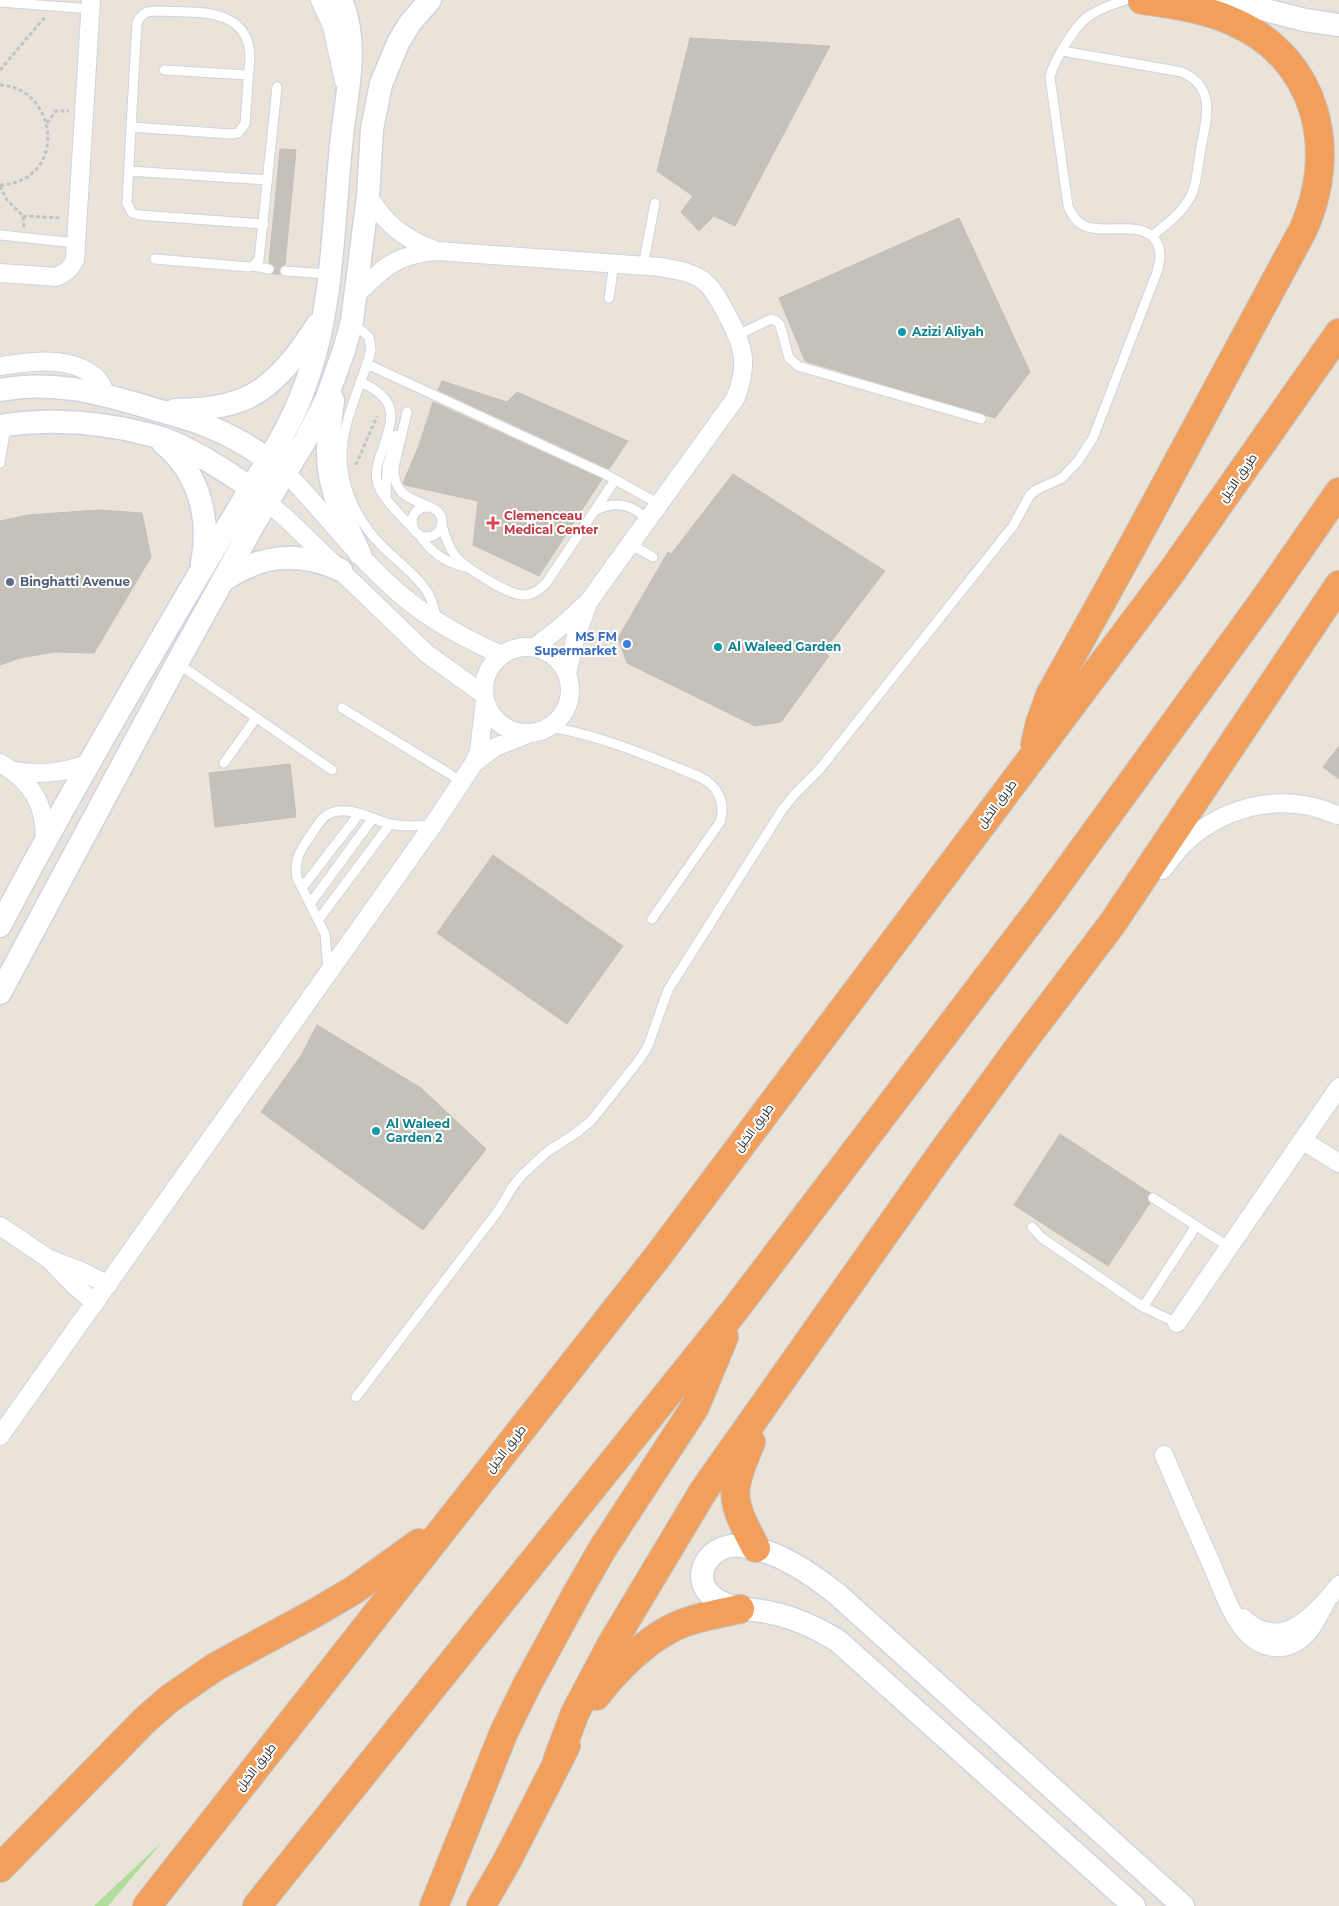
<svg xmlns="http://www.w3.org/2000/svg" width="1339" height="1906" viewBox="0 0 1339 1906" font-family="Montserrat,Cairo,sans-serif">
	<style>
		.green { fill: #b0dd9a }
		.building { fill: #c5c1b9; stroke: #c4bfb4 }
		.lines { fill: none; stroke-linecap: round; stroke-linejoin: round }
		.service-casing { stroke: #d0d3e0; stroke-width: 11 }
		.minor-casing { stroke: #d0d3e0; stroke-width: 20 }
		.tertiary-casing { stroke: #d0d3e0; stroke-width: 25 }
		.motorway-casing { stroke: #c3c3c3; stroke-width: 30 }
		.path { stroke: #c3c3c3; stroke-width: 3; stroke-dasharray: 4 2.5; stroke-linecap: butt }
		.service { stroke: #fff; stroke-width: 9 }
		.minor { stroke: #fff; stroke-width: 18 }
		.tertiary { stroke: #fff; stroke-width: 22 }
		.motorway { stroke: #f39f5c; stroke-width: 28 }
		.culture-dot { fill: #0f9aa8; stroke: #fff; stroke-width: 2 }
		.health-dot { fill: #e0444e; stroke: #fff; stroke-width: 2 }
		.service-dot { fill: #5c6f8a; stroke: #fff; stroke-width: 2 }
		.shop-dot { fill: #3f7fe0; stroke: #fff; stroke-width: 2 }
		.labels { text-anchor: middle; stroke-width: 4; stroke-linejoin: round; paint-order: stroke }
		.culture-label { font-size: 12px; font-weight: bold; fill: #0d838f; stroke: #fff; text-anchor: start }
		.street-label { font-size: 12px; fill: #282828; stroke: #fff }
		.health-label { font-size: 12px; font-weight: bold; fill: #be3a42; stroke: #fff; text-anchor: start }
		.service-label { font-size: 12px; font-weight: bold; fill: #4e5e75; stroke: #fff; text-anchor: start }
		.shop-label { font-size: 12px; font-weight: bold; fill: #366cbe; stroke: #fff; text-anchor: end }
	</style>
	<rect width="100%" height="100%" fill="#e9e3da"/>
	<!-- green -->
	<path class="green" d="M 162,1842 L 108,1906 L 94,1906 Z"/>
	<!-- building -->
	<path class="building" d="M 690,38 L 830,46 L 735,226 L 714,216 L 699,231 L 681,212 L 693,196 L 657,171 Z
		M 280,149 L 296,150 L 285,265 L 280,268 L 280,274 L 273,274 L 275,267 L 269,263 Z
		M 959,218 L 1030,372 L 995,418 L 805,361 L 779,298 Z
		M 442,381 L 507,402 L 517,392 L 628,441 L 609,469 L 438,390 Z
		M 433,402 L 602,479 L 539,576 L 473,545 L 478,501 L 405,485 L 403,483 L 418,448 Z
		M 733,474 L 885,571 L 823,652 L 829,656 L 781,722 L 755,726 L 627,663 L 618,638 L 668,552 L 671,554 Z
		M 98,510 L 142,513 L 151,557 L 94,653 L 54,652 L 20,658 L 0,665 L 0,521 L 28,515 Z
		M 1339,746 L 1339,779 L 1323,767 Z
		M 290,764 L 296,817 L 215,827 L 209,773 Z
		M 493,855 L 623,946 L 567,1024 L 437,933 Z
		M 317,1025 L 421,1088 L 486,1149 L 423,1230 L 261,1112 L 302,1054 Z
		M 1060,1134 L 1150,1193 L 1147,1198 L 1150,1203 L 1108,1266 L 1014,1205 Z"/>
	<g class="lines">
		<defs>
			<path id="service" d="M 0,2 L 91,9
				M 156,11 C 193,13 248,5 250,56 L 245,124 L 238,133 L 231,134 L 131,127 L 137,23 C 141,14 146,11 156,11 Z
				M 1062,51 L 1182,72 C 1219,89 1205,122 1200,153 C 1198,165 1197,180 1193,191 C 1186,210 1167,224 1152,236
				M 164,70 L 248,75
				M 131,127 L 127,203 L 132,213 L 139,215 L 264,224
				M 129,171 L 268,180
				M 0,235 L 76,243
				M 155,259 L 249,267 L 253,266 L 259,260 L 277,87
				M 253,266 L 269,269
				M 643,266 L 655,203
				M 285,271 L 329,274
				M 609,298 L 614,263
				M 352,322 L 369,337 L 371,350 C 364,377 351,403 345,430 C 335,474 352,517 384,548 C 398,562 419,577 429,595 C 433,603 435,612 437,620
				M 738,335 L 771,319 L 776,321 L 780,325 L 789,358 L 798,366 L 981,419
				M 367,364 L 605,474 L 659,504
				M 361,382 C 401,401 393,418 381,454 C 378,463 375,472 377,481 C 380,497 403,517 414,530
				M 407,412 L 394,467 C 393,494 409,498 430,507
				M 0,463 L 6,426
				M 386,495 L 387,468 L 396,435
				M412 522a15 15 0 1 1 30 0a15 15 0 1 1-30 0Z
				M 596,510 C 615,501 633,504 647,520
				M 442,525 C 445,537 449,548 456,557 C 466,568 510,596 524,595 C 534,595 541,589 547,582 L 615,480
				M 419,534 C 430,552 444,562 465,567
				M 630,544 L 653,557
				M 177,663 L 332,770
				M 342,708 L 461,781
				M 550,727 C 603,736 651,757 700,777 C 718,786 726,802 720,822 L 652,919
				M 224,763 L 256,718
				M 302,888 L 359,814
				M 310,904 L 373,818
				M 319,919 L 390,824
				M 328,969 L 325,934 L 297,878 C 294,862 299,852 308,839 C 314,831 319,820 327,815 C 346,803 371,819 390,824 C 404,827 418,826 432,825
				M 1153,1198 L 1229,1247
				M 1032,1227 L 1042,1238 L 1143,1307 L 1177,1323
				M 1143,1307 L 1196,1226
				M 356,1397 L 498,1211 L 513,1186 L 522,1175 L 547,1152 L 576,1133 L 591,1121 L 640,1059 L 648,1046 L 668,990 L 782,810 L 794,795 L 819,770 L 1013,526 L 1030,495 L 1036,490 L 1062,478 L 1078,461 L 1093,438 L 1157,272 C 1160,261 1162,251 1156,241 C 1141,219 1107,235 1085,226 C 1076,222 1072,215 1068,206 L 1050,77 C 1053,62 1074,28 1086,18 C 1097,9 1112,5 1125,0"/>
			<path id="minor" d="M 320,0 L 332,26 L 344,81
				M 368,196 C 385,223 405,240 435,250
				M 0,273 L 56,277 C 66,273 70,269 75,260 L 91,0
				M 355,296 C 383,268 395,254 438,251 L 661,267 C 676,270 693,272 705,282 C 714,289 719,301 725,311 C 743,344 750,363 735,399 L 589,601 L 563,625 L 535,647
				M 0,366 C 29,362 69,355 94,376 C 100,380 103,388 106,395
				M 286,473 C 328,515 364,567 411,603 C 439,625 469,640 501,655
				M 267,502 L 287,519 L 426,653 L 483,694
				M484 690a43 43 0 1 1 86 0a43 43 0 1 1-86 0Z
				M 567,673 L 576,636 L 587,607
				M 0,763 C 32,782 45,803 45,840
				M 474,763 L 495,747 L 528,734
				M 13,771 C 40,775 62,773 87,764
				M 1162,870 C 1170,861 1177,849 1187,841 C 1228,804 1286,792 1337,815
				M 1302,1140 L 1339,1163
				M 0,1226 L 49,1259 L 81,1271 L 108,1285
				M 51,1261 L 73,1284 L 95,1303
				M 1177,1323 L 1339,1087
				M 0,1436 L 433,825 L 474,763 L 479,751 L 485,701
				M 1164,1455 C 1179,1491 1195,1527 1211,1563 C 1221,1586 1232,1620 1250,1636 C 1263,1648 1281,1651 1296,1642 C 1311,1634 1319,1614 1327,1600
				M 1243,1618 C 1281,1654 1315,1615 1339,1585"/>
			<path id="tertiary" d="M 1226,0 L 1305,20 L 1339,25
				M 0,390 C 52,380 97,392 147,407 C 169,414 191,418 212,428 C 237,438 260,453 281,469
				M 333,400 C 331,417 328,434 328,451 C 327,488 345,521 360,554
				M 175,410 C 197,410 222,408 244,399 C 274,387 300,352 317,325
				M 0,426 C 50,418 102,422 151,435 C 184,443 236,476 263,498
				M 163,443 C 199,473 211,518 202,563
				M 224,580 C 262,554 299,551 341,570
				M 0,926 C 61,809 128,695 195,581 C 213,550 232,520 250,489 C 271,456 292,423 305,386 C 333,310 333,226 341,146 C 345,98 361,46 341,0
				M 0,993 L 177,663 L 255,522 L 305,441 L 326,400 L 344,350 L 352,321 L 368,196 L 372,129 L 381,84 L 398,43 L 410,23 L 430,0
				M 1134,1906 L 838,1641 C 817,1628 796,1618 772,1613 C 753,1608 731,1611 714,1598 C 687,1577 710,1541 743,1546 C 779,1551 810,1573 837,1594 L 1183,1906"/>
			<path id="motorway" d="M 1035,744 L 1040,723 L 1050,695 L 1132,547 L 1303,230 C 1339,151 1318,59 1234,22 C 1206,9 1172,4 1142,0
				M 751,1442 C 729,1494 730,1499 756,1548
				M 596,1696 C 616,1670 641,1645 670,1629 C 691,1618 717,1614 740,1609
				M 557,1761 L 575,1713 L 611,1645 L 704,1490 L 939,1157 L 1022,1043 L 1112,924 L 1339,585
				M 0,1868 L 145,1720 L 169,1699 L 215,1667 L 313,1614 L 354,1590 L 419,1543
				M 147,1906 L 658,1256 L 1173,570 L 1339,333
				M 257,1906 L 734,1311 L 1044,903 L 1269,593 L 1339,492
				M 434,1906 L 504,1732 L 527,1685 L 577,1593 L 603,1548 L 695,1407 L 724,1337
				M 481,1906 L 507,1861 L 566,1746"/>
		</defs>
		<!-- service casing -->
		<use href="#service" class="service-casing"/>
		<!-- minor casing -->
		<use href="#minor" class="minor-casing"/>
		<!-- tertiary casing -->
		<use href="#tertiary" class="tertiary-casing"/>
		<!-- motorway casing -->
		<use href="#motorway" class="motorway-casing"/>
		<!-- path -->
		<path class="path" d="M 0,70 L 45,17
			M 0,85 C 57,87 70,181 0,185
			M 47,123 L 56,111 L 69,111
			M 0,186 L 7,200 L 23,216 L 24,227
			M 23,216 L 62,218
			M 356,465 L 377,416"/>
		<!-- service -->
		<use href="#service" class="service"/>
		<!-- minor -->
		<use href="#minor" class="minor"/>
		<!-- tertiary -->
		<use href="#tertiary" class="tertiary"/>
		<!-- motorway -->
		<use href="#motorway" class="motorway"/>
	</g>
	<!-- markers -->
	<g class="culture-dot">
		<circle cx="902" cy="332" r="5"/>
		<circle cx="718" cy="647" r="5"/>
		<circle cx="376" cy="1131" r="5"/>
	</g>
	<path class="health-dot" d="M490.5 515.5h5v5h5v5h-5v5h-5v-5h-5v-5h5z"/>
	<circle class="service-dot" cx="10" cy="582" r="5"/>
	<circle class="shop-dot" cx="627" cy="644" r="5"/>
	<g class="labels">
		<!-- culture labels -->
		<g class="culture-label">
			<text x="912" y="336">Azizi Aliyah</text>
			<text x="728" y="651">Al Waleed Garden</text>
			<text x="386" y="1128">Al Waleed<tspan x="386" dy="14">Garden 2</tspan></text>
		</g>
		<!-- street labels -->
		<g class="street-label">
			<text transform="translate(1238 478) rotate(-55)" y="4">طريق الخيل</text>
			<text transform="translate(997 804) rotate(-53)" y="4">طريق الخيل</text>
			<text transform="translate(754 1128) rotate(-53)" y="4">طريق الخيل</text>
			<text transform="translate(506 1449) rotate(-52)" y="4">طريق الخيل</text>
			<text transform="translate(256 1767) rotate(-52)" y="4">طريق الخيل</text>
		</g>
		<!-- health labels -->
		<g class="health-label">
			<text x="504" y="520">Clemenceau<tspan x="504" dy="14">Medical Center</tspan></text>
		</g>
		<!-- service labels -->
		<g class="service-label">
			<text x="20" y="586">Binghatti Avenue</text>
		</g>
		<!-- shop labels -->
		<g class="shop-label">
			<text x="617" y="641">MS FM<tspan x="617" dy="14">Supermarket</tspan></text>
		</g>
	</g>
</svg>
